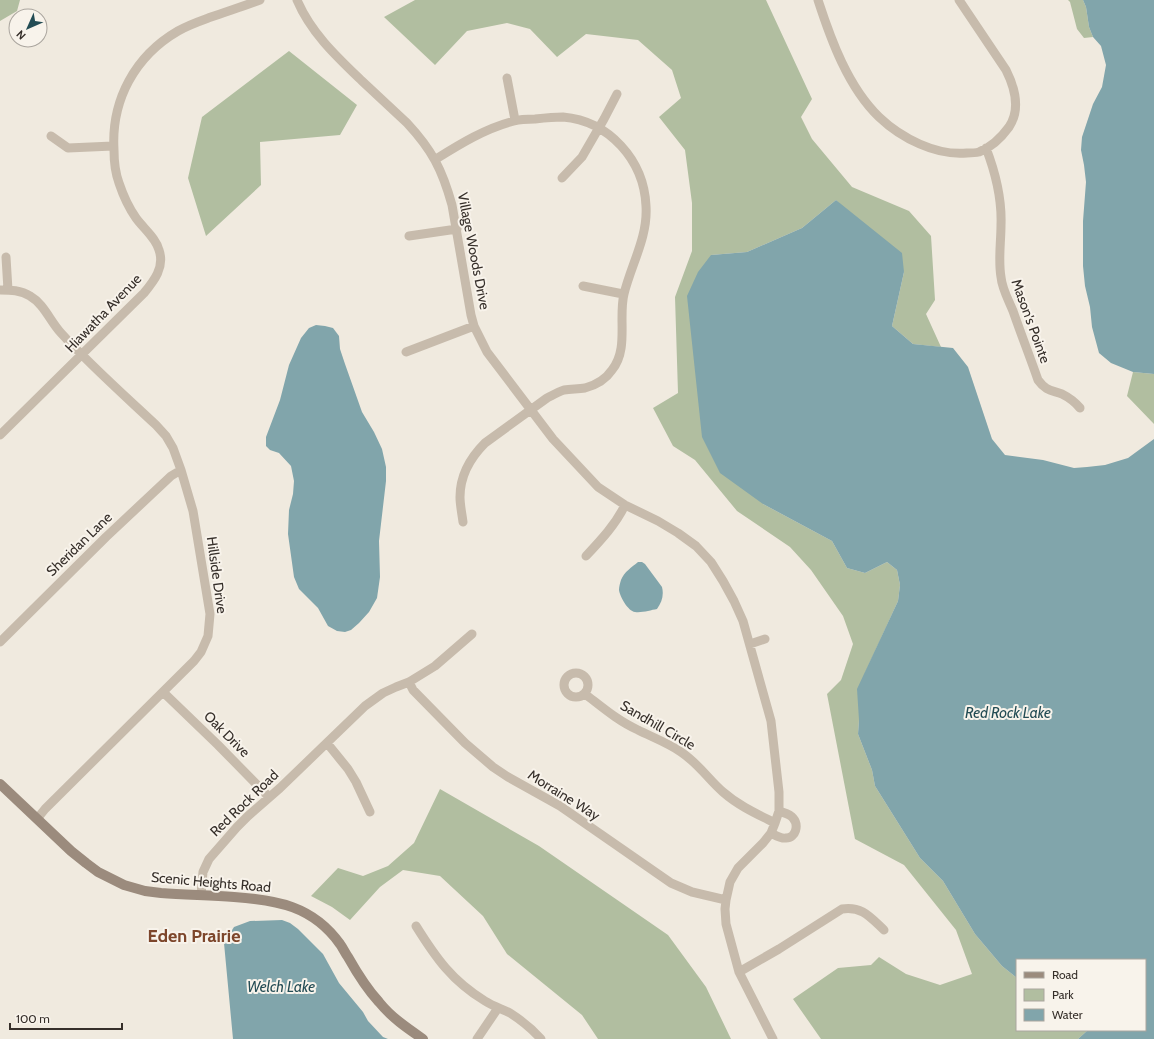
<svg xmlns="http://www.w3.org/2000/svg" width="1154" height="1039" viewBox="0 0 1154 1039" font-family="Cabin,sans-serif">
	<style>
		.green { fill: #b1bea0 }
		.water { fill: #81a5ab }
		.lines { fill: none; stroke-linecap: round; stroke-linejoin: round }
		.street { stroke: #c7bbac; stroke-width: 9 }
		.secondary { stroke: #9b8b7d; stroke-width: 10 }
		.labels { text-anchor: middle; stroke-width: 4; stroke-linejoin: round; paint-order: stroke }
		.street-label { font-size: 14px; fill: #362f2a; stroke: #f8f3eb }
		.water-label { font-size: 15px; font-style: italic; fill: #234c54; stroke: #f8f3eb }
		.district-label { font-size: 18px; font-weight: bold; fill: #7d462b; stroke: #f8f3eb }
	</style>
	<rect width="100%" height="100%" fill="#f0eadf"/>
	<!-- green -->
	<path class="green" d="M 0,0 L 20,0 L 17,11 L 0,21 Z
		M 415,0 L 766,0 L 812,99 L 801,117 L 812,139 L 852,187 L 909,211 L 931,236 L 935,300 L 926,314 L 941,347 L 913,344 L 892,326 L 904,272 L 836,200 L 802,228 L 747,252 L 711,255 L 763,504 L 832,541 L 847,568 L 865,573 L 887,562 L 897,570 L 900,585 L 898,601 L 865,673 L 859,720 L 858,734 L 872,770 L 875,786 L 920,858 L 943,881 L 975,934 L 1002,966 L 1017,978 L 1017,1030 L 1088,1030 L 1078,1039 L 821,1039 L 793,999 L 838,968 L 871,965 L 879,957 L 906,974 L 940,985 L 972,974 L 956,930 L 904,865 L 855,839 L 827,694 L 841,680 L 853,644 L 843,616 L 811,570 L 790,547 L 737,511 L 695,460 L 673,446 L 653,408 L 678,393 L 675,297 L 692,251 L 692,203 L 685,150 L 659,117 L 681,98 L 672,70 L 638,40 L 586,34 L 557,57 L 530,29 L 507,23 L 467,31 L 435,65 L 384,17 Z
		M 1068,0 L 1083,0 L 1086,7 L 1089,27 L 1093,37 L 1084,38 L 1077,29 L 1070,2 Z
		M 289,51 L 357,105 L 340,135 L 260,142 L 261,185 L 206,236 L 188,178 L 202,117 Z
		M 1133,372 L 1154,374 L 1154,424 L 1127,396 Z
		M 440,789 L 539,846 L 668,935 L 706,987 L 731,1039 L 598,1039 L 582,1015 L 507,954 L 483,916 L 440,876 L 403,870 L 380,887 L 350,920 L 332,907 L 311,896 L 338,868 L 363,876 L 388,866 L 414,843 Z"/>
	<!-- water -->
	<path class="water" d="M 1083,0 L 1154,0 L 1154,374 L 1133,372 L 1111,363 L 1099,353 L 1092,327 L 1090,307 L 1085,286 L 1083,266 L 1083,221 L 1086,182 L 1084,165 L 1081,150 L 1082,137 L 1093,104 L 1102,87 L 1106,65 L 1101,46 L 1093,37 L 1089,27 L 1086,7 Z
		M 836,200 L 902,253 L 904,272 L 892,326 L 913,344 L 953,348 L 968,367 L 992,439 L 1005,455 L 1043,460 L 1074,468 L 1087,467 L 1105,465 L 1128,458 L 1154,439 L 1154,1039 L 1078,1039 L 1088,1030 L 1145,1030 L 1145,960 L 1017,960 L 1017,978 L 1002,966 L 975,934 L 943,881 L 920,858 L 875,786 L 872,770 L 858,734 L 859,720 L 857,689 L 898,601 L 900,585 L 897,570 L 887,562 L 865,573 L 847,568 L 832,541 L 763,504 L 720,473 L 702,437 L 687,296 L 698,272 L 711,255 L 747,252 L 802,228 Z
		M 316,325 L 325,326 L 333,328 L 339,336 L 340,349 L 345,364 L 362,412 L 374,432 L 382,449 L 386,467 L 386,481 L 379,541 L 380,577 L 377,598 L 369,612 L 359,623 L 351,630 L 345,632 L 337,631 L 328,626 L 318,608 L 299,589 L 294,577 L 288,534 L 289,510 L 293,494 L 294,481 L 291,466 L 279,453 L 270,450 L 266,446 L 266,437 L 280,400 L 289,365 L 301,338 L 309,328 Z
		M 638,562 L 642,562 L 645,564 L 662,587 C 664,595 662,602 657,609 C 651,610 642,613 635,612 C 628,611 620,597 619,590 C 619,587 620,583 621,580 C 624,572 632,567 638,562 Z
		M 282,920 L 290,923 L 298,929 L 323,954 L 339,983 L 363,1012 L 368,1021 L 383,1037 L 388,1039 L 233,1039 L 224,943 L 234,927 L 250,921 Z"/>
	<g class="lines">
		<!-- street -->
		<path class="street" d="M 297,0 C 311,33 337,57 362,81 C 377,95 392,109 407,123 C 432,150 442,169 452,205 L 471,315 L 474,326 L 487,352 L 553,439 L 598,487 L 625,505 L 658,521 L 678,533 L 696,546 L 711,562 L 723,581 L 734,601 L 743,621 L 771,721 L 779,792 L 779,811 L 775,823 L 771,833 L 763,843 L 738,868 L 730,882 L 726,900 L 725,909 L 726,924 L 739,972 L 773,1039
			M 818,0 C 831,40 848,87 879,117 C 901,138 936,156 967,153 C 971,153 975,153 979,152 C 992,147 1001,138 1009,127 C 1021,109 1015,88 1006,70 L 959,0
			M 507,78 L 515,120
			M 51,136 L 68,148 L 113,146
			M 986,148 C 996,174 1002,198 1001,225 C 1001,242 998,260 1001,277 C 1002,289 1009,301 1013,311 C 1021,334 1030,357 1038,380 C 1046,391 1051,390 1062,394 C 1070,398 1075,402 1080,408
			M 436,159 C 460,144 486,128 514,121 C 521,119 528,119 535,119 C 544,118 554,117 563,117 C 609,121 644,160 646,206 C 648,237 631,265 624,294 C 618,318 629,349 612,370 C 606,379 596,385 585,388 C 578,389 571,389 564,390 C 558,392 553,395 547,398 L 485,443 C 470,458 460,475 460,497 C 460,505 462,514 463,522
			M 562,178 L 582,157 L 604,119 L 617,94
			M 409,236 L 457,229
			M 6,257 L 8,290
			M 583,286 L 623,294
			M 0,290 C 10,290 21,290 30,296 C 44,304 50,321 61,333 C 90,365 124,395 156,425 L 166,436 L 173,448 L 181,470 L 193,511 L 210,614 L 208,636 L 201,652 L 194,661 L 45,809 L 37,819
			M 406,352 L 474,326
			M 0,435 L 144,293 C 154,281 165,267 159,250 C 156,238 144,229 136,218 C 129,208 123,195 119,183 C 115,172 114,161 114,150 C 111,100 135,56 178,31 C 188,25 200,21 211,17 C 228,11 244,6 260,0
			M 586,556 C 601,540 616,524 625,505
			M 0,642 L 106,537 L 171,476 L 181,470
			M 750,644 L 765,639
			M564 685a12 12 0 1 1 24 0a12 12 0 1 1-24 0Z
			M 409,682 L 413,690 L 465,743 L 493,767 L 508,777 L 560,806 L 671,883 L 692,892 L 726,900
			M 163,692 L 218,745 L 269,797
			M 585,694 C 602,707 618,721 638,730 C 652,737 668,743 681,752 C 699,764 708,779 723,792 C 739,806 757,814 775,823
			M 327,743 L 348,769 L 356,782 L 370,812
			M 771,833 C 775,835 781,839 786,838 C 796,838 799,825 793,818 C 790,814 784,813 779,811
			M 201,895 L 203,872 L 209,859 L 237,827 L 248,816 L 280,788 L 365,706 L 383,693 L 396,687 L 409,682 L 435,666 L 472,634
			M 416,926 C 436,958 452,981 485,1001 C 493,1006 502,1009 510,1013 C 521,1020 532,1029 541,1039
			M 739,972 L 779,949 L 842,909 C 862,906 870,917 884,930
			M 477,1039 L 498,1008"/>
		<!-- secondary -->
		<path class="secondary" d="M 0,784 L 71,851 L 86,863 L 98,872 L 124,885 L 145,891 L 161,893 C 185,895 209,895 234,897 C 277,900 313,906 340,944 C 343,948 345,953 348,957 C 357,973 367,989 379,1002 C 391,1017 407,1028 423,1039"/>
	</g>
	<g class="labels">
		<!-- street labels -->
		<g class="street-label">
			<text transform="translate(474 251) rotate(79)" y="5">Village Woods Drive</text>
			<text transform="translate(103 313) rotate(-46)" y="5">Hiawatha Avenue</text>
			<text transform="translate(1031 321) rotate(70)" y="5">Mason's Pointe</text>
			<text transform="translate(79 544) rotate(-44)" y="5">Sheridan Lane</text>
			<text transform="translate(217 575) rotate(82)" y="5">Hillside Drive</text>
			<text transform="translate(658 725) rotate(30)" y="5">Sandhill Circle</text>
			<text transform="translate(227 734) rotate(45)" y="5">Oak Drive</text>
			<text transform="translate(564 795) rotate(32)" y="5">Morraine Way</text>
			<text transform="translate(244 803) rotate(-44)" y="5">Red Rock Road</text>
			<text transform="translate(211 882) rotate(5)" y="5">Scenic Heights Road</text>
		</g>
		<!-- water labels -->
		<g class="water-label">
			<text x="1008" y="718">Red Rock Lake</text>
			<text x="281" y="992">Welch Lake</text>
		</g>
		<!-- district labels -->
		<g class="district-label">
			<text x="194" y="942">Eden Prairie</text>
		</g>
	</g>
	<!-- legend -->
	<rect x="1016" y="959" width="130" height="72" fill="#f8f3eb" stroke="#aaa59e"/>
	<rect x="1024" y="972" width="20" height="6" fill="#9b8b7d" stroke="#aaa59e"/>
	<text x="1052" y="979" font-size="12" fill="#362f2a">Road</text>
	<rect x="1024" y="989" width="20" height="12" fill="#b1bea0" stroke="#aaa59e"/>
	<text x="1052" y="999" font-size="12" fill="#362f2a">Park</text>
	<rect x="1024" y="1009" width="20" height="12" fill="#81a5ab" stroke="#aaa59e"/>
	<text x="1052" y="1019" font-size="12" fill="#362f2a">Water</text>
	<!-- north arrow -->
	<g transform="translate(28 28) rotate(225)"><circle r="19" fill="#f8f3eb" stroke="#aaa59e"/>
	<path d="M0-3L7 15L0 10L-7 15Z" fill="#234c54"/>
	<text y="-6" font-size="11" font-weight="bold" text-anchor="middle" fill="#362f2a">N</text>
	</g>
	<!-- scale -->
	<path d="M10 1023v6h112v-6" fill="none" stroke="#362f2a" stroke-width="2"/>
	<text x="16" y="1023" font-size="12" fill="#362f2a" stroke="#f8f3eb" stroke-width="3" paint-order="stroke">100 m</text>
</svg>
